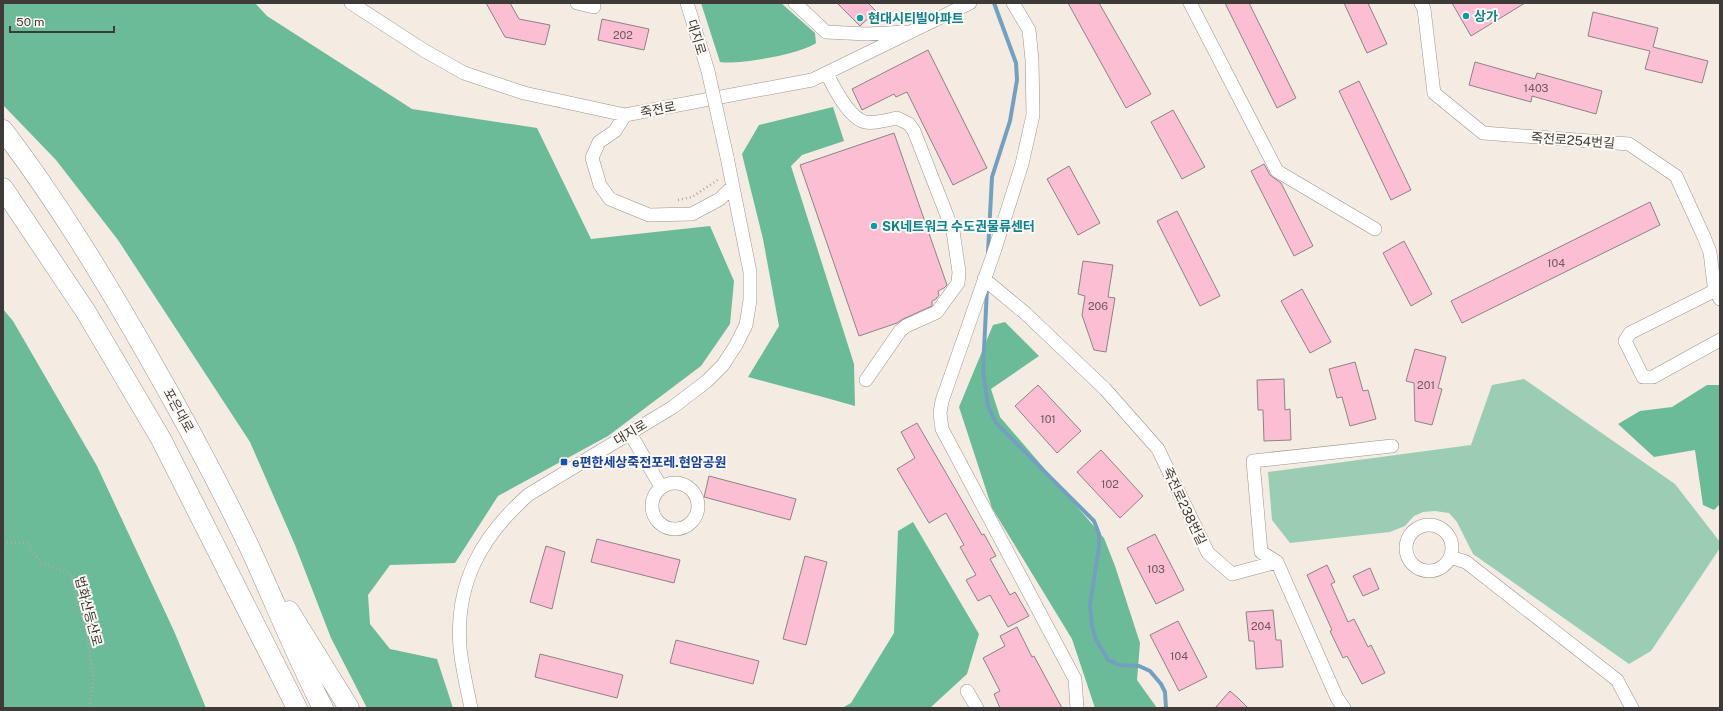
<svg xmlns="http://www.w3.org/2000/svg" width="1723" height="711" viewBox="0 0 1723 711" font-family="'Public Sans','Noto Sans KR',sans-serif">
	<style>
		.green { fill: #9bcdb5 }
		.forest { fill: #6cbb98 }
		.lines { fill: none; stroke-linecap: round; stroke-linejoin: round }
		.stream { stroke: #74a0c0; stroke-width: 4 }
		.building { fill: #fbbed3; stroke: #8e8386 }
		.minor-casing { stroke: #9b948c; stroke-width: 14 }
		.highway-casing { stroke: #9b948c; stroke-width: 21 }
		.path { stroke: #afa8a2; stroke-width: 2.5; stroke-dasharray: 1 3; stroke-linecap: butt }
		.minor { stroke: #fff; stroke-width: 13 }
		.highway { stroke: #fff; stroke-width: 20 }
		.minor-bridge-casing { stroke: #9b948c; stroke-width: 14; stroke-linecap: butt }
		.minor-bridge { stroke: #fff; stroke-width: 13 }
		.culture-dot { fill: #0f9aa8; stroke: #fff9f4; stroke-width: 1.5 }
		.transit-dot { fill: #1a4fb4; stroke: #fff9f4; stroke-width: 1.5 }
		.labels { text-anchor: middle; stroke-width: 4; stroke-linejoin: round; paint-order: stroke }
		.number-label { font-size: 11px; fill: #6c5b5e }
		.culture-label { font-size: 13px; font-weight: bold; fill: #0d838f; stroke: #fff9f4; text-anchor: start }
		.street-label { font-size: 13px; fill: #3d3a37; stroke: #fff9f4 }
		.transit-label { font-size: 13px; font-weight: bold; fill: #164399; stroke: #fff9f4; text-anchor: start }
	</style>
	<rect width="100%" height="100%" fill="#f4ebe3"/>
	<!-- green -->
	<path class="green" d="M 1524,379 L 1675,484 L 1720,542 L 1720,548 L 1651,651 L 1629,664 L 1473,554 L 1457,522 L 1449,513 L 1435,511 L 1423,512 L 1414,516 L 1405,526 L 1390,532 L 1290,543 L 1272,520 L 1268,472 L 1471,445 L 1492,385 Z"/>
	<!-- forest -->
	<path class="forest" d="M 3,3 L 255,3 L 267,16 L 412,109 L 537,128 L 591,239 L 710,226 L 734,281 L 730,324 L 701,366 L 608,436 L 498,496 L 455,563 L 390,565 L 368,595 L 370,624 L 390,649 L 437,659 L 453,708 L 367,708 L 331,638 L 295,545 L 250,442 L 118,240 L 56,160 L 3,105 Z
		M 701,3 L 781,3 L 815,33 L 816,43 C 801,54 739,65 720,62 Z
		M 833,107 L 844,141 L 802,155 L 791,166 L 854,364 L 855,406 L 823,397 L 748,377 L 779,326 L 763,239 L 742,154 L 759,125 Z
		M 3,309 L 13,321 L 97,466 L 174,631 L 206,708 L 3,708 Z
		M 1005,322 L 1039,356 L 991,389 L 1000,417 L 1104,538 L 1115,566 L 1140,643 L 1137,680 L 1157,708 L 1095,708 L 1072,639 L 992,508 L 959,407 L 993,325 Z
		M 1707,385 L 1720,385 L 1720,504 L 1714,510 L 1703,505 L 1695,450 L 1654,457 L 1618,424 L 1640,411 L 1672,407 Z
		M 913,522 L 979,634 L 967,674 L 930,708 L 842,708 L 851,703 L 894,633 L 898,531 Z"/>
	<g class="lines">
		<!-- stream -->
		<path class="stream" d="M 988,252 L 992,177 L 1010,121 L 1017,80 L 1016,63 L 994,3
			M 987,289 L 983,370 L 988,406 L 996,423 L 1094,521 L 1099,534 L 1099,547 L 1090,605 L 1092,626 L 1096,640 L 1108,660 L 1119,665 L 1139,666 L 1150,671 L 1161,684 L 1165,692 L 1166,708"/>
	</g>
	<!-- building -->
	<path class="building" d="M 486,3 L 510,3 L 519,19 L 550,25 L 545,45 L 505,37 Z
		M 837,3 L 868,3 L 876,11 L 860,26 Z
		M 1068,3 L 1099,3 L 1151,94 L 1126,108 Z
		M 1225,3 L 1249,3 L 1296,98 L 1277,108 Z
		M 1344,3 L 1368,3 L 1387,44 L 1367,53 Z
		M 1452,3 L 1525,3 L 1471,36 Z
		M 1593,12 L 1658,28 L 1653,47 L 1708,61 L 1702,83 L 1645,69 L 1650,51 L 1588,36 Z
		M 602,19 L 649,29 L 644,50 L 598,40 Z
		M 928,50 L 987,168 L 953,185 L 907,92 L 896,97 L 894,94 L 862,110 L 852,89 Z
		M 1475,62 L 1535,79 L 1537,73 L 1602,91 L 1596,114 L 1532,96 L 1531,102 L 1469,85 Z
		M 1359,81 L 1411,190 L 1391,200 L 1339,91 Z
		M 1173,110 L 1205,167 L 1182,179 L 1151,122 Z
		M 894,133 L 947,285 L 944,288 L 938,291 L 939,295 L 936,299 L 932,301 L 932,306 L 903,319 L 897,323 L 859,336 L 800,165 Z
		M 1264,164 L 1270,175 L 1281,183 L 1313,246 L 1294,256 L 1251,171 Z
		M 1069,166 L 1100,223 L 1078,235 L 1047,179 Z
		M 1650,202 L 1660,225 L 1462,323 L 1451,301 Z
		M 1177,211 L 1220,296 L 1200,306 L 1157,221 Z
		M 1404,241 L 1432,294 L 1411,306 L 1383,253 Z
		M 1083,261 L 1113,265 L 1108,297 L 1115,298 L 1106,352 L 1094,350 L 1082,315 L 1085,296 L 1078,294 Z
		M 1302,289 L 1331,342 L 1310,353 L 1281,301 Z
		M 1415,349 L 1446,357 L 1438,388 L 1442,389 L 1432,425 L 1415,421 L 1414,383 L 1406,381 Z
		M 1355,362 L 1363,391 L 1368,390 L 1376,419 L 1350,426 L 1342,397 L 1337,398 L 1329,369 Z
		M 1284,379 L 1285,410 L 1290,409 L 1291,440 L 1264,441 L 1263,410 L 1258,410 L 1257,380 Z
		M 1038,385 L 1081,431 L 1057,453 L 1015,406 Z
		M 917,423 L 982,535 L 984,534 L 996,556 L 990,559 L 1010,595 L 1015,592 L 1029,616 L 1008,627 L 990,595 L 978,601 L 966,580 L 976,575 L 960,547 L 964,545 L 946,513 L 929,523 L 897,469 L 915,458 L 901,432 Z
		M 1101,450 L 1143,496 L 1120,518 L 1077,472 Z
		M 709,476 L 796,499 L 790,520 L 704,497 Z
		M 1155,534 L 1184,590 L 1156,604 L 1127,548 Z
		M 597,539 L 680,560 L 674,583 L 591,562 Z
		M 546,546 L 565,552 L 552,609 L 530,602 Z
		M 805,556 L 827,562 L 806,645 L 783,639 Z
		M 1327,565 L 1335,582 L 1331,584 L 1348,622 L 1354,619 L 1368,647 L 1371,645 L 1385,673 L 1362,684 L 1347,656 L 1343,658 L 1330,631 L 1332,630 L 1307,575 Z
		M 1370,568 L 1379,589 L 1363,596 L 1353,576 Z
		M 1273,610 L 1276,640 L 1281,640 L 1283,667 L 1256,669 L 1254,641 L 1249,641 L 1246,612 Z
		M 1178,621 L 1207,677 L 1179,691 L 1150,635 Z
		M 1017,627 L 1032,657 L 1034,656 L 1062,708 L 1000,708 L 994,694 L 1000,691 L 983,658 L 1005,646 L 1000,636 Z
		M 676,640 L 759,661 L 753,684 L 670,663 Z
		M 540,654 L 623,675 L 617,698 L 535,677 Z
		M 1230,691 L 1238,698 L 1248,708 L 1215,708 Z"/>
	<g class="lines">
		<defs>
			<path id="minor" d="M 351,3 L 425,51 L 464,73 L 524,93 L 625,115 L 812,80 L 970,3
				M 577,3 L 594,7
				M 687,3 L 708,71
				M 795,3 L 826,32 L 867,34 L 907,32
				M 1013,3 L 1029,30 L 1032,60 L 1033,115 L 1022,164 L 994,252 L 942,401 L 940,413 L 942,429 L 1075,679 L 1077,708
				M 1190,3 L 1277,171 L 1375,229
				M 1421,3 L 1424,9 L 1434,93 L 1483,133 L 1629,144 L 1676,176 L 1704,237 L 1710,252 L 1714,285 L 1720,299
				M 827,74 C 834,88 849,118 865,122 C 875,124 887,120 897,118 L 909,124 L 914,131 L 953,231 L 959,272 L 958,283 L 937,312 L 906,326 L 900,331 L 866,380
				M 625,115 L 615,131 L 599,142 L 592,158 L 600,185 L 610,199 L 649,215 L 692,214 L 720,199 L 733,186
				M 984,279 L 1025,313 L 1105,389 L 1158,449 L 1208,553 L 1232,574 L 1277,562 L 1337,698 L 1344,708
				M 1716,290 L 1630,333 L 1625,341 L 1643,377 L 1653,377 L 1720,340
				M 630,433 L 661,487
				M652 506a23 23 0 1 1 46 0a23 23 0 1 1-46 0Z
				M1406 548a23 23 0 1 1 46 0a23 23 0 1 1-46 0Z
				M 1450,557 L 1466,562 L 1617,680 L 1632,708
				M 1277,562 L 1261,552 L 1253,461 L 1392,446
				M 967,691 L 977,708
				M 471,708 C 467,688 462,668 460,648 C 455,583 481,537 528,495 L 673,407 L 707,381 L 723,365 L 736,345 L 746,325 L 750,300 L 750,272 L 727,157"/>
			<path id="highway" d="M 3,130 C 57,201 103,277 147,354 C 182,415 216,478 247,542 C 273,597 295,654 323,708
				M 3,188 L 86,312 L 161,439 L 297,708
				M 289,611 L 349,708"/>
		</defs>
		<!-- minor casing -->
		<use href="#minor" class="minor-casing"/>
		<!-- highway casing -->
		<use href="#highway" class="highway-casing"/>
		<!-- path -->
		<path class="path" d="M 678,200 L 692,197 L 719,179
			M 3,543 L 27,543 L 41,563 L 70,573 L 86,631 L 94,678 L 89,708"/>
		<!-- minor -->
		<use href="#minor" class="minor"/>
		<!-- highway -->
		<use href="#highway" class="highway"/>
		<defs>
			<path id="minor-bridge" d="M 708,71 L 727,157"/>
		</defs>
		<!-- minor-bridge casing -->
		<use href="#minor-bridge" class="minor-bridge-casing"/>
		<!-- minor-bridge -->
		<use href="#minor-bridge" class="minor-bridge"/>
	</g>
	<!-- markers -->
	<g class="culture-dot">
		<circle cx="1466" cy="16" r="4"/>
		<circle cx="860" cy="18" r="4"/>
		<circle cx="874" cy="226" r="4"/>
	</g>
	<rect class="transit-dot" x="560" y="458" width="8" height="8" rx="2"/>
	<g class="labels">
		<!-- number labels -->
		<g class="number-label">
			<text x="623" y="39">202</text>
			<text x="1536" y="92">1403</text>
			<text x="1556" y="267">104</text>
			<text x="1098" y="310">206</text>
			<text x="1426" y="389">201</text>
			<text x="1048" y="423">101</text>
			<text x="1110" y="488">102</text>
			<text x="1156" y="573">103</text>
			<text x="1261" y="630">204</text>
			<text x="1179" y="660">104</text>
		</g>
		<!-- culture labels -->
		<g class="culture-label">
			<text x="1474" y="21">상가</text>
			<text x="868" y="23">현대시티빌아파트</text>
			<text x="882" y="231">SK네트워크 수도권물류센터</text>
		</g>
		<!-- street labels -->
		<g class="street-label">
			<text transform="translate(697 37) rotate(73)" y="5">대지로</text>
			<text transform="translate(658 109) rotate(-11)" y="5">죽전로</text>
			<text transform="translate(1573 140) rotate(4)" y="5">죽전로254번길</text>
			<text transform="translate(179 410) rotate(61)" y="5">포은대로</text>
			<text transform="translate(630 432) rotate(-31)" y="5">대지로</text>
			<text transform="translate(1185 506) rotate(65)" y="5">죽전로238번길</text>
			<text transform="translate(89 611) rotate(75)" y="5">법화산등산로</text>
		</g>
		<!-- transit labels -->
		<g class="transit-label">
			<text x="572" y="467">e편한세상죽전포레.현암공원</text>
		</g>
	</g>
	<!-- border -->
	<rect width="1723" height="711" fill="none" stroke="#3d3a37" stroke-width="8"/>
	<!-- scale -->
	<path d="M10 26v6h104v-6" fill="none" stroke="#3d3a37" stroke-width="2"/>
	<text x="16" y="26" font-size="12" fill="#3d3a37" stroke="#fff9f4" stroke-width="3" paint-order="stroke">50 m</text>
</svg>
